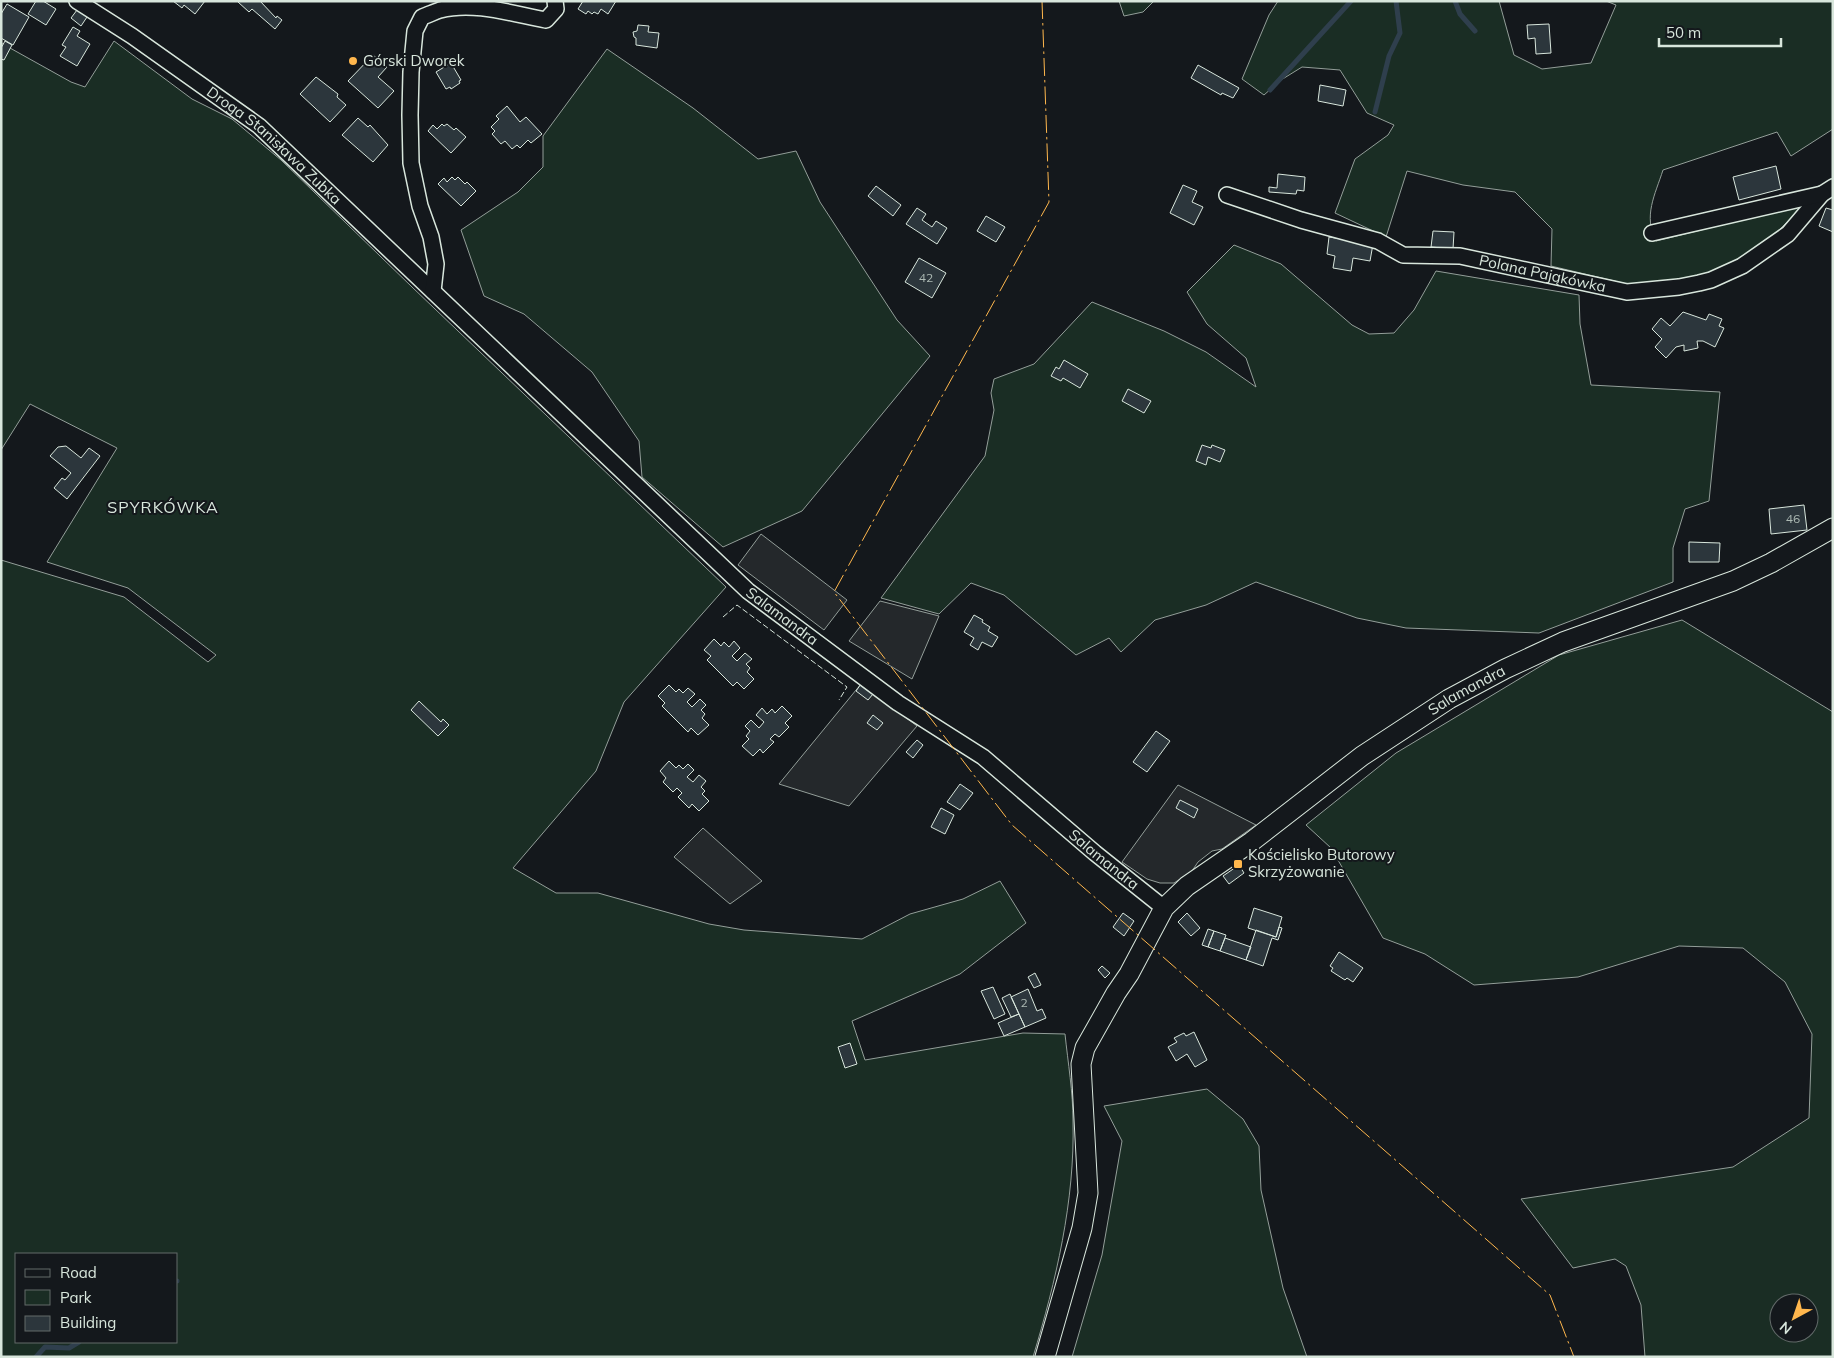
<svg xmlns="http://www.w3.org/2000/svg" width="1834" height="1358" viewBox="0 0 1834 1358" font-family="Mulish,sans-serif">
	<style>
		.green { fill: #1a2d24; stroke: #939e99; fill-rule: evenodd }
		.parking { fill: #24282b; stroke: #939e99 }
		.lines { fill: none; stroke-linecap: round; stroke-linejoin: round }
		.stream { stroke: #2f3f4d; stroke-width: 5 }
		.building { fill: #2c363c; stroke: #d8e6dc }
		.minor-casing { stroke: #d8e6dc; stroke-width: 18 }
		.tertiary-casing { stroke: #d8e6dc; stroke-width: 21 }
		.minor { stroke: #14181c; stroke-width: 15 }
		.tertiary { stroke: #14181c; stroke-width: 19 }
		.fence { stroke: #d8e6dc; stroke-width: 1; stroke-dasharray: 6 2.5; stroke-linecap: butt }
		.power { stroke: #ffb74d; stroke-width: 1; stroke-dasharray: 18 4 2.5 4; stroke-linecap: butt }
		.poi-dot { fill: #ffb74d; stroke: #14181c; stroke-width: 2 }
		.labels { text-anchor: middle; stroke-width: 4; stroke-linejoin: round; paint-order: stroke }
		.number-label { font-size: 12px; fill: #adbab4 }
		.poi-label { font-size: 15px; fill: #d8e6dc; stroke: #14181c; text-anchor: start }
		.street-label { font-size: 15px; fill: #d8e6dc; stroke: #14181c }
		.neighbourhood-label { font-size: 16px; letter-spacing: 1px; fill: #d8e6dc; stroke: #14181c }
	</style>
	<rect width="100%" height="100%" fill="#14181c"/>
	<!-- green -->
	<path class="green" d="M 1119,1 L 1154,1 L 1143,12 L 1124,16 Z
		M 1278,1 L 1499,1 L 1514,55 L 1542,69 L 1591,63 L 1616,5 L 1606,1 L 1833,1 L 1833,129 L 1791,156 L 1777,132 L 1663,170 C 1655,195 1643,216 1656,241 L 1795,207 L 1803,206 L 1766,243 L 1735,263 L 1702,276 L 1642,284 L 1627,284 L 1551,266 L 1552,229 L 1515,192 L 1463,185 L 1407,171 L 1386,237 L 1335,213 L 1355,159 L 1388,135 L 1394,125 L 1367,113 L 1340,70 L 1302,67 L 1281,80 L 1264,95 L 1242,79 L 1269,15 Z
		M 114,41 L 192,99 L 232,119 L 281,160 L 412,287 L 726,587 L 624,702 L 596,771 L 513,868 L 556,893 L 598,893 L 709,924 L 744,930 L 862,939 L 910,914 L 963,899 L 1000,881 L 1026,923 L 960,974 L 852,1021 L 865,1060 L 1023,1033 L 1065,1034 C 1068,1063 1073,1092 1073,1121 C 1075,1201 1056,1281 1033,1357 L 1,1357 L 1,560 L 124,597 L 208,662 L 216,655 L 128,588 L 47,562 L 117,448 L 30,404 L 1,450 L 1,43 L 71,82 L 85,87 ZM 16,1254 L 176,1254 L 176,1342 L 16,1342 Z
		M 607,49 L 693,108 L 758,159 L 796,151 L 820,202 L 897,320 L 930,356 L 802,511 L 723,547 L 642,477 L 639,441 L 592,372 L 524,314 L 484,296 L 461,230 L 518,192 L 543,167 L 543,136 Z
		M 1234,245 L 1281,264 L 1352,325 L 1369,334 L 1394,333 L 1414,310 L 1436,271 L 1579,295 L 1580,324 L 1591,385 L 1720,392 L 1709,501 L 1685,509 L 1673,548 L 1673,582 L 1539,633 L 1406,628 L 1357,618 L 1256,582 L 1206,605 L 1155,620 L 1121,652 L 1109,638 L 1076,655 L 1004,595 L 971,583 L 939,614 L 881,598 L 985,456 L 994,410 L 991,393 L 994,379 L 1034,364 L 1092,302 L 1164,331 L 1206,352 L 1256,387 L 1246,358 L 1207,324 L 1187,292 Z
		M 1682,620 L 1833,712 L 1833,1357 L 1645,1357 L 1641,1305 L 1626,1266 L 1615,1259 L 1573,1268 L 1521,1199 L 1733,1167 L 1809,1118 L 1812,1034 L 1785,982 L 1743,948 L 1679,946 L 1578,977 L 1474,985 L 1425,954 L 1383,938 L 1331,848 L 1306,825 L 1396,753 L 1559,655 ZM 1779,1303 L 1809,1303 L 1809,1333 L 1779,1333 Z
		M 1207,1089 L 1243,1119 L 1259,1146 L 1261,1190 L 1283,1288 L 1307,1357 L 1072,1357 L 1102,1255 L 1122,1141 L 1104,1106 Z"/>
	<!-- parking -->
	<path class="parking" d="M 761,534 L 847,600 L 824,630 L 738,565 Z
		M 880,601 L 939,616 L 912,679 L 849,641 Z
		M 861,684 L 917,726 L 849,806 L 779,784 Z
		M 1178,785 L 1256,825 L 1222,849 L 1212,851 L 1198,862 L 1192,871 L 1174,883 L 1160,883 L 1147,879 L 1122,862 Z
		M 703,828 L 762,881 L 730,904 L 674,857 Z"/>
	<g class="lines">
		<!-- stream -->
		<path class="stream" d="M 1455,1 L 1460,14 L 1475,31
			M 1270,90 L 1351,1
			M 1375,112 L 1389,56 L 1400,33 L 1396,1
			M 176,1281 L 177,1281
			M 36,1357 L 45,1347 L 69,1348 L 79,1342"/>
	</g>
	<!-- building -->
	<path class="building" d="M 36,1 L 43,1 L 56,9 L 46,25 L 28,14 Z
		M 173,1 L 205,1 L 195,14 L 184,5 L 182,8 Z
		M 239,1 L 260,1 L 276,18 L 277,16 L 282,20 L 275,29 L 252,9 L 249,12 L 238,2 Z
		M 583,1 L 616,1 L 608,14 L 601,9 L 598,14 L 594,12 L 592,14 L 588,11 L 586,14 L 578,9 Z
		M 7,4 L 29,17 L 13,45 L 1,38 L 1,14 Z
		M 77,10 L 87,17 L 81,26 L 71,18 Z
		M 1549,24 L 1551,53 L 1536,54 L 1535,38 L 1528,39 L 1527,25 Z
		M 638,25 L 649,26 L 648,32 L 659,33 L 657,48 L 636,45 L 636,38 L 634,37 L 633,32 L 637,31 Z
		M 73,27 L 80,31 L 77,36 L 90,44 L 77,66 L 60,56 L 66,47 L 62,45 Z
		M 5,41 L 12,45 L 4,60 L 1,59 L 1,48 Z
		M 373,55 L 387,67 L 378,77 L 394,91 L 378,108 L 348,81 Z
		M 451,63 L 461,80 L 459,81 L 460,83 L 451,89 L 450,87 L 446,89 L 436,72 Z
		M 1198,65 L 1239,88 L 1233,98 L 1222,93 L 1221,95 L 1191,78 Z
		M 316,77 L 338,94 L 337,97 L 346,105 L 330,122 L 300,94 Z
		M 1320,85 L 1346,90 L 1343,106 L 1318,101 Z
		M 507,106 L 520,122 L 526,117 L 542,134 L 531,143 L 528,140 L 520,148 L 517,145 L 512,149 L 505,141 L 501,144 L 492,134 L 495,131 L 491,127 L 499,119 L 496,116 Z
		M 358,118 L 368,127 L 370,125 L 388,145 L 373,162 L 342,135 Z
		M 442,124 L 444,126 L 447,124 L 454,130 L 456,128 L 466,137 L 451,153 L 428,131 L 433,125 L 437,129 Z
		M 1776,166 L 1781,189 L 1739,200 L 1733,177 Z
		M 1278,174 L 1305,177 L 1304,191 L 1297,190 L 1296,194 L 1269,192 L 1269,187 L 1277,188 Z
		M 452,177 L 455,180 L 458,177 L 465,184 L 467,182 L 476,191 L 461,206 L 438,184 L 444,178 L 447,182 Z
		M 1183,185 L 1197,191 L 1192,202 L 1203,207 L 1194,225 L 1170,213 Z
		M 876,186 L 901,205 L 893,216 L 868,196 Z
		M 917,208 L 926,214 L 922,220 L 932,227 L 936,221 L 947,228 L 937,244 L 906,224 Z
		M 1826,208 L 1833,210 L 1833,232 L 1819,226 Z
		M 986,216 L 1005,227 L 996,242 L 977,231 Z
		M 1433,231 L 1454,232 L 1453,249 L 1431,247 Z
		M 1329,237 L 1373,244 L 1370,261 L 1353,258 L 1351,271 L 1333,268 L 1335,256 L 1327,254 Z
		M 919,258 L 946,273 L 932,298 L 905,282 Z
		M 1683,312 L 1706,320 L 1709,314 L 1722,319 L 1719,326 L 1724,328 L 1715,347 L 1703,341 L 1697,341 L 1698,348 L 1684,351 L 1684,345 L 1676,347 L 1666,358 L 1655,347 L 1662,339 L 1652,329 L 1661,318 L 1670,326 Z
		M 1064,360 L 1088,374 L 1080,388 L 1063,378 L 1061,381 L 1051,376 L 1056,367 L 1059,369 Z
		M 1128,389 L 1151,401 L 1144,413 L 1122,401 Z
		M 1202,445 L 1211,448 L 1212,445 L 1225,450 L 1220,462 L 1208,457 L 1206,465 L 1196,461 Z
		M 66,446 L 81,458 L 89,448 L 100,456 L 67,499 L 54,488 L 62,478 L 65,480 L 71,473 L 50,456 L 58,447 Z
		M 1804,505 L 1807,530 L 1771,534 L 1769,509 Z
		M 1689,542 L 1720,543 L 1719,562 L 1689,562 Z
		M 974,615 L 983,620 L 982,622 L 990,627 L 988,631 L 998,637 L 992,647 L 982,642 L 978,650 L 970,645 L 974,638 L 964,632 Z
		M 714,639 L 721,646 L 724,642 L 729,647 L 734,641 L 740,648 L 732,656 L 737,661 L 745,653 L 752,659 L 746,664 L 750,668 L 747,672 L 754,679 L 744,689 L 737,682 L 733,686 L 707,660 L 711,656 L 704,650 Z
		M 861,684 L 873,694 L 868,700 L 856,691 Z
		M 669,685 L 676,692 L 679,689 L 683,693 L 688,688 L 695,694 L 687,702 L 692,707 L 700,699 L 706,705 L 701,710 L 705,714 L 702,718 L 709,725 L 698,735 L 691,728 L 688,732 L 662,706 L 665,703 L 658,696 Z
		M 419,701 L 441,722 L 443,719 L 449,725 L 438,736 L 411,710 Z
		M 782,706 L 792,716 L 785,723 L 789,727 L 779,737 L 775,734 L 770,739 L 774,742 L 763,753 L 760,749 L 753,756 L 742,746 L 749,739 L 746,736 L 750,731 L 745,726 L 751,720 L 759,728 L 764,722 L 756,715 L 762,708 L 767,714 L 772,709 L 775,713 Z
		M 873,715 L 883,723 L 877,730 L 867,723 Z
		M 1156,731 L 1170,741 L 1147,772 L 1133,762 Z
		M 917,740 L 923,745 L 913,758 L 906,752 Z
		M 669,761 L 676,768 L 679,765 L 683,769 L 688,764 L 694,770 L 687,777 L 693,782 L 699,775 L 706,781 L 701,787 L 705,791 L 702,794 L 709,801 L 699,811 L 692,804 L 689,808 L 678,797 L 682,793 L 677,788 L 673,792 L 663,782 L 666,778 L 660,771 Z
		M 960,784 L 973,793 L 960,810 L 947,802 Z
		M 1180,800 L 1198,809 L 1194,818 L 1176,808 Z
		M 941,808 L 954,815 L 945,834 L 931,827 Z
		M 1239,865 L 1244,873 L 1229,884 L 1223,876 Z
		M 1254,908 L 1282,917 L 1276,937 L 1248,928 Z
		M 1123,913 L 1134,921 L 1124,936 L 1113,927 Z
		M 1187,913 L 1200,928 L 1191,936 L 1178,922 Z
		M 1279,927 L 1282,928 L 1278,940 L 1272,938 L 1263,966 L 1246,960 L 1256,930 L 1276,937 Z
		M 1208,929 L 1214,931 L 1208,947 L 1202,945 Z
		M 1214,931 L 1226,935 L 1220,951 L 1208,947 Z
		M 1225,938 L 1251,947 L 1246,960 L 1220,951 Z
		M 1339,952 L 1363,968 L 1353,982 L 1347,978 L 1345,980 L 1331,971 L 1333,968 L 1330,966 Z
		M 1102,966 L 1110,973 L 1105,978 L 1098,970 Z
		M 1035,973 L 1041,985 L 1034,988 L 1028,977 Z
		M 993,987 L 1005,1014 L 994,1019 L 981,991 Z
		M 1028,989 L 1037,1011 L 1042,1009 L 1046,1018 L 1025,1027 L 1011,997 Z
		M 1010,994 L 1019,1014 L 1011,1017 L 1002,998 Z
		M 1019,1014 L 1025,1027 L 1004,1036 L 998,1023 Z
		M 1194,1032 L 1207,1060 L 1195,1067 L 1187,1054 L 1176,1061 L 1168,1047 L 1177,1042 L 1174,1038 L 1184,1033 L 1186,1036 Z
		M 850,1043 L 857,1064 L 845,1068 L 838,1047 Z"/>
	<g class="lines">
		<defs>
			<g id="minor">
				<path id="s1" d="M 77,1 L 132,36 L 259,126 L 748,591 L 898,703 L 983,757 L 1095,853 L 1164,908"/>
				<path id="s2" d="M 1227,195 L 1301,220 L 1378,241 L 1403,255 L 1460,256 L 1627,292 L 1679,287 L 1699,283 L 1711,280 L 1742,266 L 1788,234 L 1822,194 L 1833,187"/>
				<path d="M 1652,233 L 1822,194"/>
				<path d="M 433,291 L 436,264 L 431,237 L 420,206 L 411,163 L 410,115 L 411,72 L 415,31 L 422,17 C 428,15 434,12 440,10 C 474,1 513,14 546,20 L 556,9 L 555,1"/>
			</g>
			<g id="tertiary">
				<path id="s3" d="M 1045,1357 L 1082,1228 L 1088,1193 L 1081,1064 L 1085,1048 L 1116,993 L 1129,974 L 1164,908 L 1187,886 L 1251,842 L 1362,756 L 1449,699 L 1505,669 L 1563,642 L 1733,581 L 1771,563 L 1833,528"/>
			</g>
		</defs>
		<!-- minor casing -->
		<use href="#minor" class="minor-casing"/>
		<!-- tertiary casing -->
		<use href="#tertiary" class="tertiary-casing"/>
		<!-- minor -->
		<use href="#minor" class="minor"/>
		<!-- tertiary -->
		<use href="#tertiary" class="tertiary"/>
		<!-- fence -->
		<path class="fence" d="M 723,617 L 737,605 L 847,687 L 839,700"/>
		<!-- power -->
		<path class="power" d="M 1042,1 L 1049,202 L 834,592 L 1012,825 L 1550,1295 L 1574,1357"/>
	</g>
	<!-- markers -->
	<g class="poi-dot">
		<circle cx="353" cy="61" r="5"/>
		<rect x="1233" y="859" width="10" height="10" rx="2.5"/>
	</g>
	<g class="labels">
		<!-- number labels -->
		<g class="number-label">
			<text x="926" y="282">42</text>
			<text x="1793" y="523">46</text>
			<text x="1024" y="1007">2</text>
		</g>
		<!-- poi labels -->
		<g class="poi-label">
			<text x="363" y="66">Górski Dworek</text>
			<text x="1248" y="860">Kościelisko Butorowy<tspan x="1248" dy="17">Skrzyżowanie</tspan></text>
		</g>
		<!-- street labels -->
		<g class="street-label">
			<text dy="5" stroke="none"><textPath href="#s1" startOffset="245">Droga Stanisława Zubka</textPath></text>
			<text dy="5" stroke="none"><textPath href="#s2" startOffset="328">Polana Pająkówka</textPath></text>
			<text dy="5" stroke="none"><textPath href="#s1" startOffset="938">Salamandra</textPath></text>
			<text dy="5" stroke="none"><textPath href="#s3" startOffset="850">Salamandra</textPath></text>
			<text dy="5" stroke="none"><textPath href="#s1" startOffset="1342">Salamandra</textPath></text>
		</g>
		<!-- neighbourhood labels -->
		<g class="neighbourhood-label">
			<text x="163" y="513">SPYRKÓWKA</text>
		</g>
	</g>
	<!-- border -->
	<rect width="1834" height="1358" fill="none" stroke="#d8e6dc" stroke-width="5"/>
	<!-- legend -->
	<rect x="15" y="1253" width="162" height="90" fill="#14181c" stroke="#626a69"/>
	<rect x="25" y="1269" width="25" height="8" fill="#14181c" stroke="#626a69"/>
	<text x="60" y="1278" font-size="15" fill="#d8e6dc">Road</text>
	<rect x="25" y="1290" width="25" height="15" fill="#1a2d24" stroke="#626a69"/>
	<text x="60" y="1303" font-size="15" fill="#d8e6dc">Park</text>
	<rect x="25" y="1316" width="25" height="15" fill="#2c363c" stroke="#626a69"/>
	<text x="60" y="1328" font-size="15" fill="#d8e6dc">Building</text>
	<!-- north arrow -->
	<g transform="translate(1794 1318) rotate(220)"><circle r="24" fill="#14181c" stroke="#626a69"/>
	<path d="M0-4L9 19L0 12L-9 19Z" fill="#ffb74d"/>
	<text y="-8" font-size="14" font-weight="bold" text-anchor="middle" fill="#d8e6dc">N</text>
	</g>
	<!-- scale -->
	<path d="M1659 38v8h122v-8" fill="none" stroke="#d8e6dc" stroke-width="2.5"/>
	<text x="1666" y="38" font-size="15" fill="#d8e6dc" stroke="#14181c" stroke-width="4" paint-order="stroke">50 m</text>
</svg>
